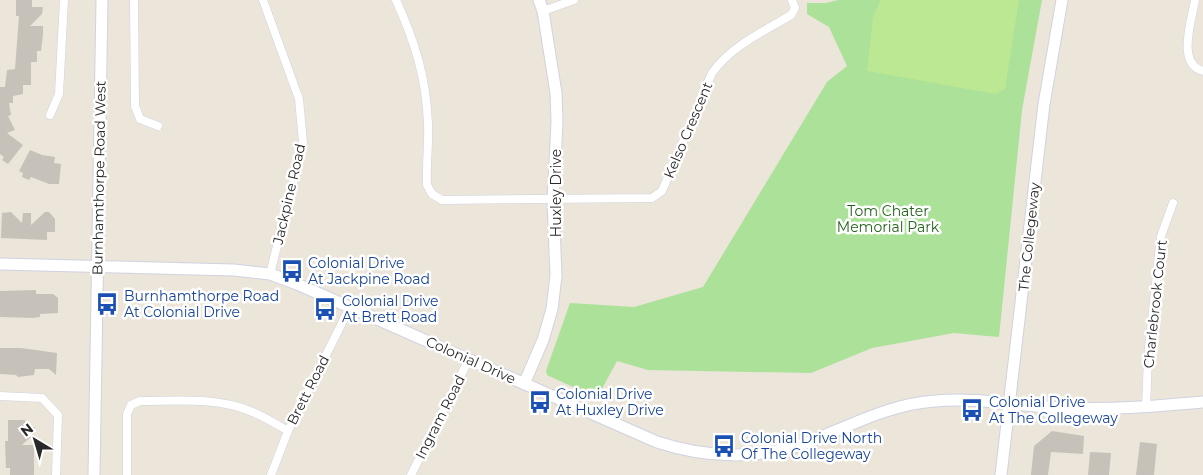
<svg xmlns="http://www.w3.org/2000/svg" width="1203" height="475" viewBox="0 0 1203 475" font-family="Montserrat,sans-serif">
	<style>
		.green { fill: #abe198 }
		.pitch { fill: #bde893 }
		.building { fill: #c6c2ba }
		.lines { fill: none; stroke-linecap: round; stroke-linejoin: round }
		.street-casing { stroke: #d0d2e1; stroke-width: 9 }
		.secondary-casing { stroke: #d0d2e1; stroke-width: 13 }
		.street { stroke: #fff; stroke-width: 8 }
		.secondary { stroke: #fff; stroke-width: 11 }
		.labels { text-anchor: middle; stroke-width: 5; stroke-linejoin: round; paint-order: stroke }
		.street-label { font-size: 14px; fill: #292929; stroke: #fff }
		.park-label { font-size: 14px; fill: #24631b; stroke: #fff }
		.transit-label { font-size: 14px; fill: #164399; stroke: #fff; text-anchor: start }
	</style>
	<rect width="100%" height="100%" fill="#ebe5da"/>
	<!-- green -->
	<path class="green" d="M 838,0 L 1042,0 L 1022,110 L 999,337 L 954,333 L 872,348 L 811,373 L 648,370 L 617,361 L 597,398 L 547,375 L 546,371 L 570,303 L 634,307 L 703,287 L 827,82 L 847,66 L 829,27 L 807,14 L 807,3 L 826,3 Z"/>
	<!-- pitch -->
	<path class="pitch" d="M 881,0 L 1019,0 L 1005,89 L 996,94 L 867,71 L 873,17 Z"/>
	<!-- building -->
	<path class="building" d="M 16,0 L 32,0 L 32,7 L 43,7 L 42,14 L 30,26 L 43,26 L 43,34 L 41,51 L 37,51 L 37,62 L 31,62 L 31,85 L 23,85 L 23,94 L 13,96 L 13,103 L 9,103 L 11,115 L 8,116 L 15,130 L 7,133 L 23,145 L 8,164 L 2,160 L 4,157 L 0,154 L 0,87 L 5,87 L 7,70 L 15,69 L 19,16 L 16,16 Z
		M 30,150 L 42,155 L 55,157 L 54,163 L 61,164 L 59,184 L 49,184 L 31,177 L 29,180 L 22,177 L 23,173 L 19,171 Z
		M 11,212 L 22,223 L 23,213 L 31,213 L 31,225 L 45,212 L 49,212 L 55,219 L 55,232 L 47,232 L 47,240 L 1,238 L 2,213 Z
		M 36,290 L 36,294 L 53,294 L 58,298 L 58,313 L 40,314 L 40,317 L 33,318 L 0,317 L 0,291 Z
		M 0,348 L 21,348 L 57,353 L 56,375 L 49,369 L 35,369 L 34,375 L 18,377 L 16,375 L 0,374 Z
		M 8,420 L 25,420 L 25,427 L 35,427 L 34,434 L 22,445 L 34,445 L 34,475 L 10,475 L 10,468 L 6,468 L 5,441 L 8,441 Z
		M 1052,431 L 1084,436 L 1083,454 L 1051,452 L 1048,475 L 1031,475 L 1034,446 Z
		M 1140,442 L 1157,444 L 1154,475 L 1136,475 Z
		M 1090,452 L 1111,453 L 1109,475 L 1088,475 Z"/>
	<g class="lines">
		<defs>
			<path id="street" d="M 134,0 L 135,106 L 140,119 L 158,126
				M 263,0 L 299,99 L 303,142 L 270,274
				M 396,0 C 415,42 426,77 428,123 C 429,144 426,164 427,185 L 432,194 L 442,200 L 652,198 L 662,191 L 712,73 C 731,46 763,32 791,15 L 795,8 L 792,0
				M 1195,0 C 1192,19 1176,64 1203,71
				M 543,11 L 574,0
				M 50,115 L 59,94 L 64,0
				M 0,396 L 42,398 L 58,415 L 56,475
				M 1146,407 L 1148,358 L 1161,236 L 1173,203
				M 127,475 L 127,414 L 131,405 L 140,401 C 177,401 215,397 250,411 C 263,416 276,424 288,431
				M 271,475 L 288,431 L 350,307
				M 411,475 L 469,359"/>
			<path id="secondary" d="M 0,264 L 234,270 L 270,274 L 297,284 L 657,442 C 706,458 758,460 806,443 C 848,427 889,404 935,401 C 979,397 1023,407 1067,408 C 1112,410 1158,406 1203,402
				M 524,384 L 543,340 L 552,309 L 556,276 L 553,201 L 557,122 L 556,93 L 543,11 L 539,0
				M 94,475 L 102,0
				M 1001,475 L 1044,104 L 1062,0"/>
		</defs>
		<!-- street casing -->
		<use href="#street" class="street-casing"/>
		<!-- secondary casing -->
		<use href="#secondary" class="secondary-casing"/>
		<!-- street -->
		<use href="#street" class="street"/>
		<!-- secondary -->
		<use href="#secondary" class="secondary"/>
	</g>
	<!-- icons -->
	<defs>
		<symbol id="bus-bare" viewBox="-9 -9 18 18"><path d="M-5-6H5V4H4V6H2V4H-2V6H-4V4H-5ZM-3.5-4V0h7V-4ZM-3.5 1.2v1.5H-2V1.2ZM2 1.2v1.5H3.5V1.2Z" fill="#1a4fb4" stroke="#fff" stroke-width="2.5" paint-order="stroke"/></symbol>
	</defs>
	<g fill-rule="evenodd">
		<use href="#bus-bare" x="276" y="255" width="32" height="32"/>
		<use href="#bus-bare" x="91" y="288" width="32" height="32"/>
		<use href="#bus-bare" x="309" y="293" width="32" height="32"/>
		<use href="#bus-bare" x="524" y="386" width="32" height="32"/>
		<use href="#bus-bare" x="956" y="394" width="32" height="32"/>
		<use href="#bus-bare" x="708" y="430" width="32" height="32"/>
	</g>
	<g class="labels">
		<!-- street labels -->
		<g class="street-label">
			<text transform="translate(688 130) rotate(-67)" y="5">Kelso Crescent</text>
			<text transform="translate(99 178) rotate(-89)" y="5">Burnhamthorpe Road West</text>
			<text transform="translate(556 193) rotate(-90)" y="5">Huxley Drive</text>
			<text transform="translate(289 194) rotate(-77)" y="5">Jackpine Road</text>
			<text transform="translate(1029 237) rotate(-84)" y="5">The Collegeway</text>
			<text transform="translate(1155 304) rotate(-84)" y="5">Charlebrook Court</text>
			<text transform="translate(471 360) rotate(24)" y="5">Colonial Drive</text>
			<text transform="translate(308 390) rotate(-63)" y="5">Brett Road</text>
			<text transform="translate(440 417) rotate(-63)" y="5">Ingram Road</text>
		</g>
		<!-- park labels -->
		<g class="park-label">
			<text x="888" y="216">Tom Chater<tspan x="888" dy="16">Memorial Park</tspan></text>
		</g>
		<!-- transit labels -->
		<g class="transit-label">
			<text x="308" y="268">Colonial Drive<tspan x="308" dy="16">At Jackpine Road</tspan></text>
			<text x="124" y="301">Burnhamthorpe Road<tspan x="124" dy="16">At Colonial Drive</tspan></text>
			<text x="342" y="306">Colonial Drive<tspan x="342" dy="16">At Brett Road</tspan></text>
			<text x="556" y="399">Colonial Drive<tspan x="556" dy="16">At Huxley Drive</tspan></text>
			<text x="989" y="407">Colonial Drive<tspan x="989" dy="16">At The Collegeway</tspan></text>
			<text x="741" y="443">Colonial Drive North<tspan x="741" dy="16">Of The Collegeway</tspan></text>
		</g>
	</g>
	<!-- north arrow -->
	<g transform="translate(35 440) rotate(322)" stroke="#ffffff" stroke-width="4" paint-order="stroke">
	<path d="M0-4L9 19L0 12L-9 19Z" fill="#292929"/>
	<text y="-8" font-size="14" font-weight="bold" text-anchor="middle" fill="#292929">N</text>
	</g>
</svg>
